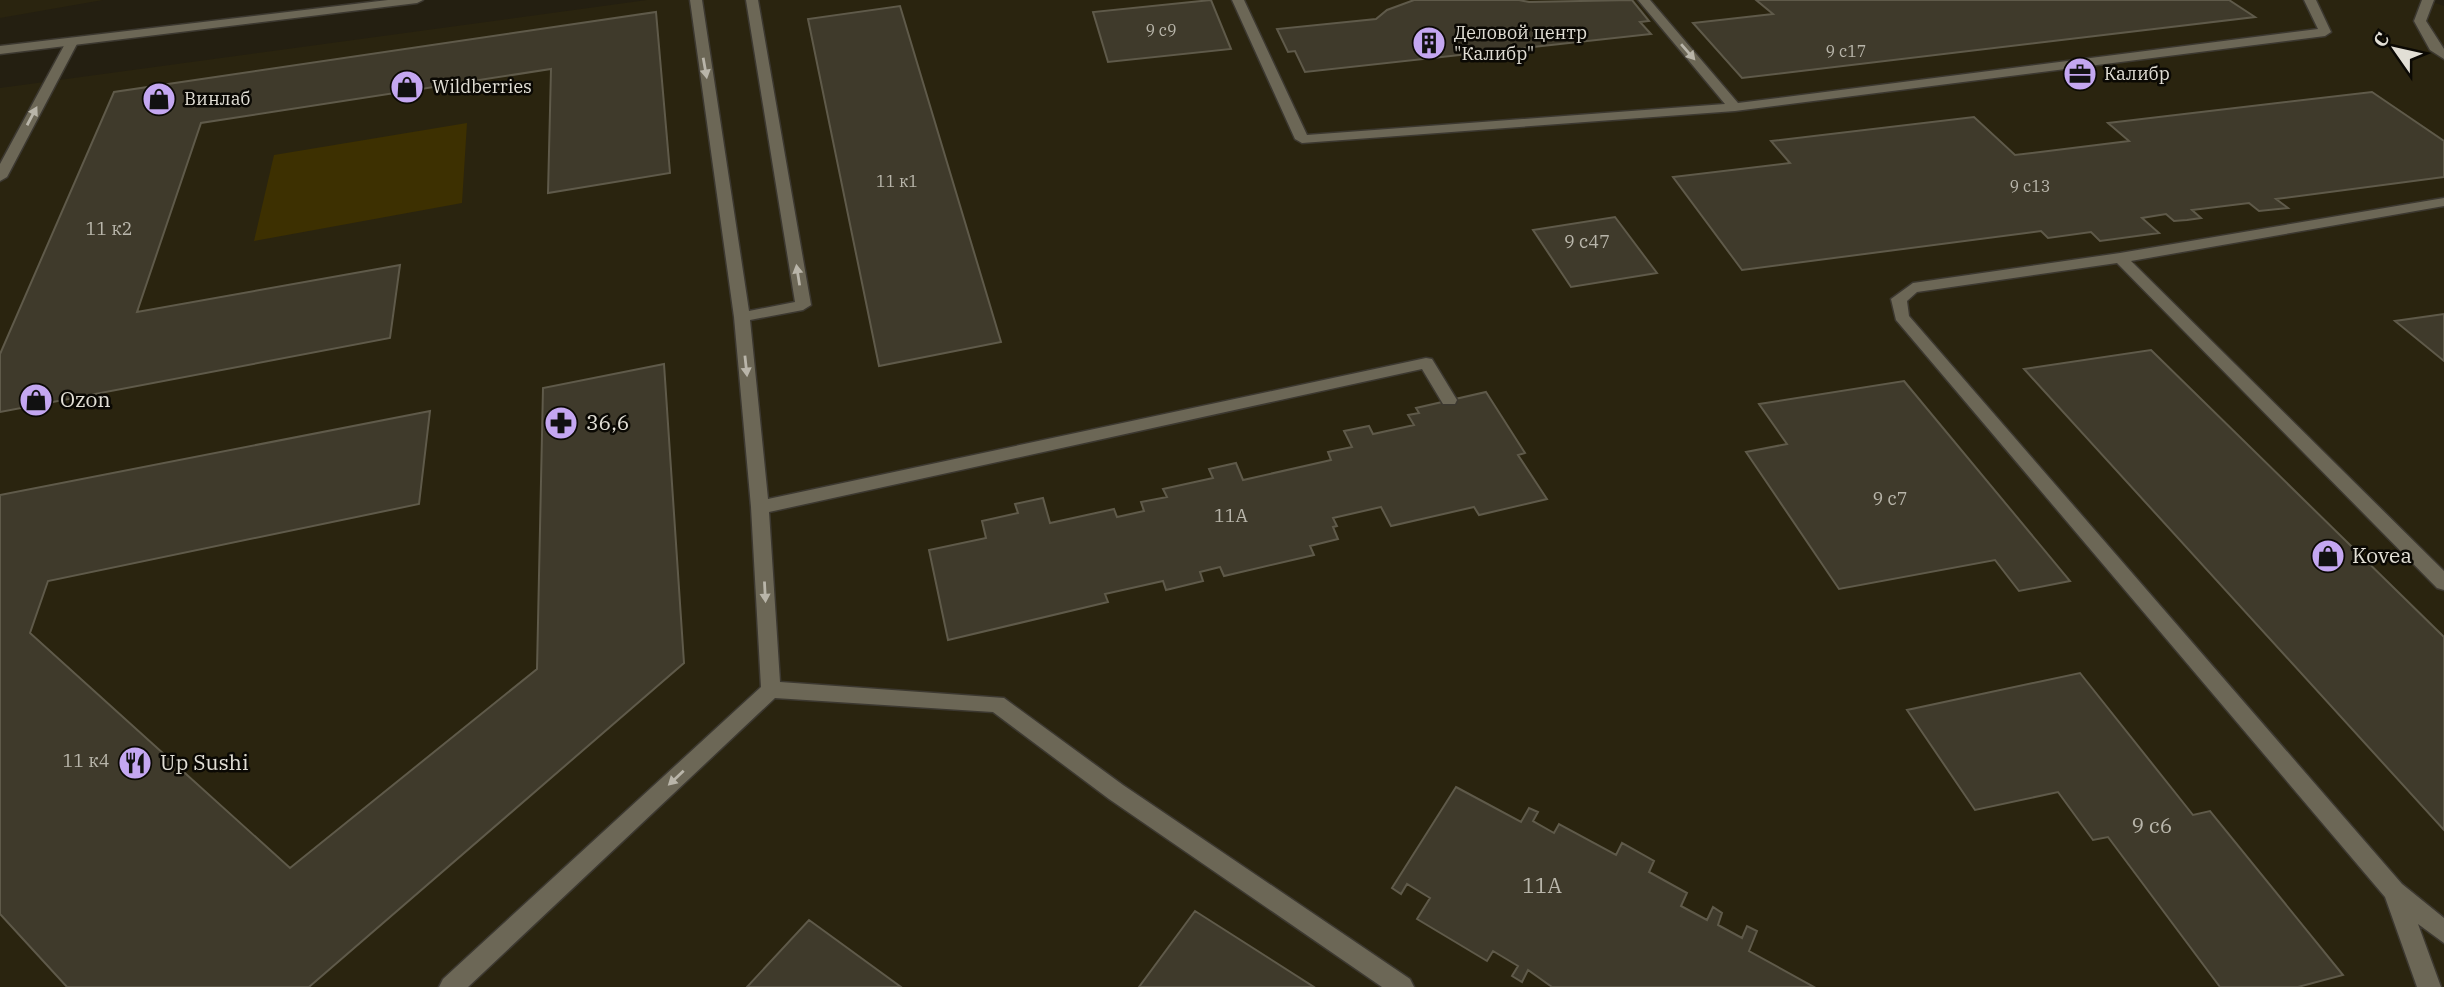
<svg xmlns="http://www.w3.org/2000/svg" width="2444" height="987" viewBox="0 0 2444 987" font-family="'IBM Plex Serif',serif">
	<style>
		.built { fill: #2a240f }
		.green { fill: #3d3001 }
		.building { fill: #3f3a2b; stroke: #5f5a4a; stroke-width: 2 }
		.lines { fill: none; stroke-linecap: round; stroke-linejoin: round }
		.lane-casing { stroke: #3c3830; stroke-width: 3 }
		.secondary-casing { stroke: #3c3830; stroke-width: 3 }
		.lane { fill: #6c6756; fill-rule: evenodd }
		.secondary { fill: #6c6756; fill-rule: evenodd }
		.oneway { fill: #b9b5a9 }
		.labels { text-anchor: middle; stroke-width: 5; stroke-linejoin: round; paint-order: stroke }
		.far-number-label { font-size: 16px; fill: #b9b6ab }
		.far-poi-label { font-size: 18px; fill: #e2dfd6; stroke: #0b0904; text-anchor: start }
		.number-label { font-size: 18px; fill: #b9b6ab }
		.poi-label { font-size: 21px; fill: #e2dfd6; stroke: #0b0904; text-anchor: start }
		.near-number-label { font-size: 21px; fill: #b9b6ab }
	</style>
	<rect width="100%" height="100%" fill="#241f11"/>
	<!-- built -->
	<path class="built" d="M 0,0 L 103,0 L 0,18 Z
		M 647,0 L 2426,0 L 2444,6 L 2444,987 L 0,987 L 0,88 Z"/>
	<!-- green -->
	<path class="green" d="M 467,123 L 462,203 L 254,241 L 274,155 Z"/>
	<!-- building -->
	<path class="building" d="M 1211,0 L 1231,49 L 1108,62 L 1093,12 Z
		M 1414,0 L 1519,0 L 1529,2 L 1632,0 L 1649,21 L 1640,22 L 1651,34 L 1305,72 L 1295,51 L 1288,52 L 1277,29 L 1376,19 L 1387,10 Z
		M 1756,0 L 2229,0 L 2255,17 L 1742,78 L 1693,23 L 1773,14 Z
		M 900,6 L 1001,342 L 879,366 L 808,19 Z
		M 656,12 L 670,173 L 548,193 L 551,69 L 201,123 L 137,312 L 400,265 L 390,338 L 0,412 L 0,354 L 114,92 Z
		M 2372,92 L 2444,141 L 2444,177 L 2276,199 L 2288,208 L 2259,211 L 2249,203 L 2192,210 L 2201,218 L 2187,220 L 2174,221 L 2166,214 L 2142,218 L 2159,233 L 2100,241 L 2091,232 L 2048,238 L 2041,231 L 1742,270 L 1673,177 L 1790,163 L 1771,141 L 1974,117 L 2015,155 L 2129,141 L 2108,123 Z
		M 1615,217 L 1657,273 L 1571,287 L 1533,230 Z
		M 2444,314 L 2444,361 L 2395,321 Z
		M 2151,350 L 2444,637 L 2444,830 L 2024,369 Z
		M 664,364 L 684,663 L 309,987 L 67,987 L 0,914 L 0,495 L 430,411 L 419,504 L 48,581 L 30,633 L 290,868 L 537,669 L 543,388 Z
		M 1904,381 L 2070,581 L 2019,591 L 1995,560 L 1839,589 L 1746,452 L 1787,444 L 1759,404 Z
		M 1486,392 L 1525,453 L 1518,455 L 1547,499 L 1479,515 L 1474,507 L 1391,526 L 1381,507 L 1333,518 L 1337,526 L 1333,527 L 1338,539 L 1310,546 L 1314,555 L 1224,576 L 1220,567 L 1200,572 L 1203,581 L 1166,590 L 1163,581 L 1105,594 L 1108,602 L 948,640 L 929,550 L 986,538 L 982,521 L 1018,513 L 1015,504 L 1043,498 L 1050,523 L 1114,509 L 1117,517 L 1144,511 L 1141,502 L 1167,497 L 1163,489 L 1213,478 L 1209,469 L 1236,463 L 1243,480 L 1331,460 L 1328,452 L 1352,447 L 1344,431 L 1369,426 L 1373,434 L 1414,425 L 1408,415 L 1419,413 L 1416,408 Z
		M 2080,673 L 2193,815 L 2210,811 L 2343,975 L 2298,987 L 2220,987 L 2108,837 L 2093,840 L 2058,792 L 1975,810 L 1907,710 Z
		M 1456,787 L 1521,822 L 1529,808 L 1538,812 L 1533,821 L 1554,833 L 1559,824 L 1616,855 L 1622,843 L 1654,861 L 1649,872 L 1687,893 L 1681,906 L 1707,920 L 1713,907 L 1722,913 L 1718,925 L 1742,938 L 1747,926 L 1757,931 L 1749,951 L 1814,987 L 1552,987 L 1528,970 L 1522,982 L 1512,976 L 1518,966 L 1493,951 L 1487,961 L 1417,919 L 1430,898 L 1407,884 L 1401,894 L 1392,888 Z
		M 1195,911 L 1314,987 L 1139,987 Z
		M 809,920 L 901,987 L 747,987 Z"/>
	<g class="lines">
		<defs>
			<path id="lane" d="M 690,0 L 702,0 L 749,311 L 795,302 L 746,0 L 758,0 L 811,305 L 803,310 L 750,320 L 768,499 L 1426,358 L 1432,359 L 1457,400 L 1455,404 L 1443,404 L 1422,369 L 769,512 L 780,682 L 1004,698 L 1123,785 L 1410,979 L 1414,987 L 1382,987 L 1109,799 L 993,712 L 775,698 L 468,987 L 439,987 L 443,979 L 761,687 L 751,507 L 734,317 Z
				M 1232,0 L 1244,0 L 1307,135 L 1725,104 L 1638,0 L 1650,0 L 1738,103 L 2318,29 L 2304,0 L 2316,0 L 2331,32 L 2325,36 L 1735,111 L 1302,143 L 1295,139 Z
				M 2422,0 L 2434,0 L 2426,21 L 2444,49 L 2444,59 L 2430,50 L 2414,21 Z
				M 72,38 L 78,42 L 7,177 L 0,181 L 0,164 L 66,42 Z
				M 2444,198 L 2444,206 L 2131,261 L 2444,571 L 2444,590 L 2437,588 L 2117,263 L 1917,292 L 1907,301 L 1909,316 L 2402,884 L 2444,918 L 2444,943 L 2418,924 L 2441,987 L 2417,987 L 2385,897 L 1896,320 L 1891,299 L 1913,283 L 2120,253 Z"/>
			<path id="secondary" d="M 388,0 L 423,0 L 417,3 L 0,54 L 0,46 Z"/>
		</defs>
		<!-- lane casing -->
		<use href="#lane" class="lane-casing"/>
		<!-- secondary casing -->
		<use href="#secondary" class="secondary-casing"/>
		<!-- lane -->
		<use href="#lane" class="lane"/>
		<!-- secondary -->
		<use href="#secondary" class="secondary"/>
	</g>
	<!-- one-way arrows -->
	<defs><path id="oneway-solid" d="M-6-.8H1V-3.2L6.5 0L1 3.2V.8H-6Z" transform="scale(1.75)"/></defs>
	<g class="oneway">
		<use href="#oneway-solid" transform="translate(1688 52) rotate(49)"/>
		<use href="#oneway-solid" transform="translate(705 68) rotate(80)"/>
		<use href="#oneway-solid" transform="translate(32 116) rotate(-62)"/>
		<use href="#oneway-solid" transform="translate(798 275) rotate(-99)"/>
		<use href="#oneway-solid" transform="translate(746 366) rotate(84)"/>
		<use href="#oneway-solid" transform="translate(765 592) rotate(87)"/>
		<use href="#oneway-solid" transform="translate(676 778) rotate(137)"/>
	</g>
	<!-- icons -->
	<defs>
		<symbol id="building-disc" viewBox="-11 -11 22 22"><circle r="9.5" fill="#c4a7f1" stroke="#0b0904"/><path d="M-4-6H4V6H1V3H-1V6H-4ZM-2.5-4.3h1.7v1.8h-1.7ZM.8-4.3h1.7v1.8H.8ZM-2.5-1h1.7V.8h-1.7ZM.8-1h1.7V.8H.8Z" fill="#111"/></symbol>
		<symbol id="office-disc" viewBox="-11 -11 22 22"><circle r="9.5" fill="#c4a7f1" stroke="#0b0904"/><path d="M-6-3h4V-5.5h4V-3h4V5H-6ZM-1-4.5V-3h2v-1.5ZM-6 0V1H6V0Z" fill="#111"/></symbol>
		<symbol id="shop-disc" viewBox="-11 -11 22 22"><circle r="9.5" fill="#c4a7f1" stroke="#0b0904"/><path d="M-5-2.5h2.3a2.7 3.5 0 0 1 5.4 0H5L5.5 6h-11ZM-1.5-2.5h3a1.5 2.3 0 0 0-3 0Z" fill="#111"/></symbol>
		<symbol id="pharmacy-disc" viewBox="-11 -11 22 22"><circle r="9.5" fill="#c4a7f1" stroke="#0b0904"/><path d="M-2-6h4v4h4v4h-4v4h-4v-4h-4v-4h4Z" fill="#111"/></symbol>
		<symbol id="restaurant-disc" viewBox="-11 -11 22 22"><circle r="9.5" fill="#c4a7f1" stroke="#0b0904"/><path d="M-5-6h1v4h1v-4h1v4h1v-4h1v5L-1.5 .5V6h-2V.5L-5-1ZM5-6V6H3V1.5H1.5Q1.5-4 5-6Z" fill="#111"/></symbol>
	</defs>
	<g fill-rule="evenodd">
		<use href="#building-disc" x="1410" y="24" width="38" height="38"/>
		<use href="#office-disc" x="2061" y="55" width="38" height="38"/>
		<use href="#shop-disc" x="388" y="68" width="38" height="38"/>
		<use href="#shop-disc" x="140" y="80" width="38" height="38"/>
		<use href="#shop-disc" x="17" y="381" width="38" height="38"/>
		<use href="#pharmacy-disc" x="542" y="404" width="38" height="38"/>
		<use href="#shop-disc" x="2309" y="537" width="38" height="38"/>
		<use href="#restaurant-disc" x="116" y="744" width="38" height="38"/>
	</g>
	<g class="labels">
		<!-- far-number labels -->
		<g class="far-number-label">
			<text x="1161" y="36">9 с9</text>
			<text x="1846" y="57">9 с17</text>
			<text x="897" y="187">11 к1</text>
			<text x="2030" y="192">9 с13</text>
		</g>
		<!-- far-poi labels -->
		<g class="far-poi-label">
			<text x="1454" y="39">Деловой центр<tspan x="1454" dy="21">"Калибр"</tspan></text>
			<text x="2104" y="80">Калибр</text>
			<text x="432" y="93">Wildberries</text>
			<text x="184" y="105">Винлаб</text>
		</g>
		<!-- number labels -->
		<g class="number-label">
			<text x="109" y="235">11 к2</text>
			<text x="1587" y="248">9 с47</text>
			<text x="1890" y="505">9 с7</text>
			<text x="1231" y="522">11А</text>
			<text x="86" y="767">11 к4</text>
		</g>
		<!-- poi labels -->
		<g class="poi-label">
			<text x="60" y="407">Ozon</text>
			<text x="586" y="430">36,6</text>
			<text x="2352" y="563">Kovea</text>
			<text x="160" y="770">Up Sushi</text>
		</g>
		<!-- near-number labels -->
		<g class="near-number-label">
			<text x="2152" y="833">9 с6</text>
			<text x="1542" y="893">11А</text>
		</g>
	</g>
	<!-- north arrow -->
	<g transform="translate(2395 49) rotate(304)" stroke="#0b0904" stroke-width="5" paint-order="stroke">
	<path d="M0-5L12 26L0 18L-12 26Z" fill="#e2dfd6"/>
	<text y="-10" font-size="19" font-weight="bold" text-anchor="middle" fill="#e2dfd6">С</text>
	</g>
</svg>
